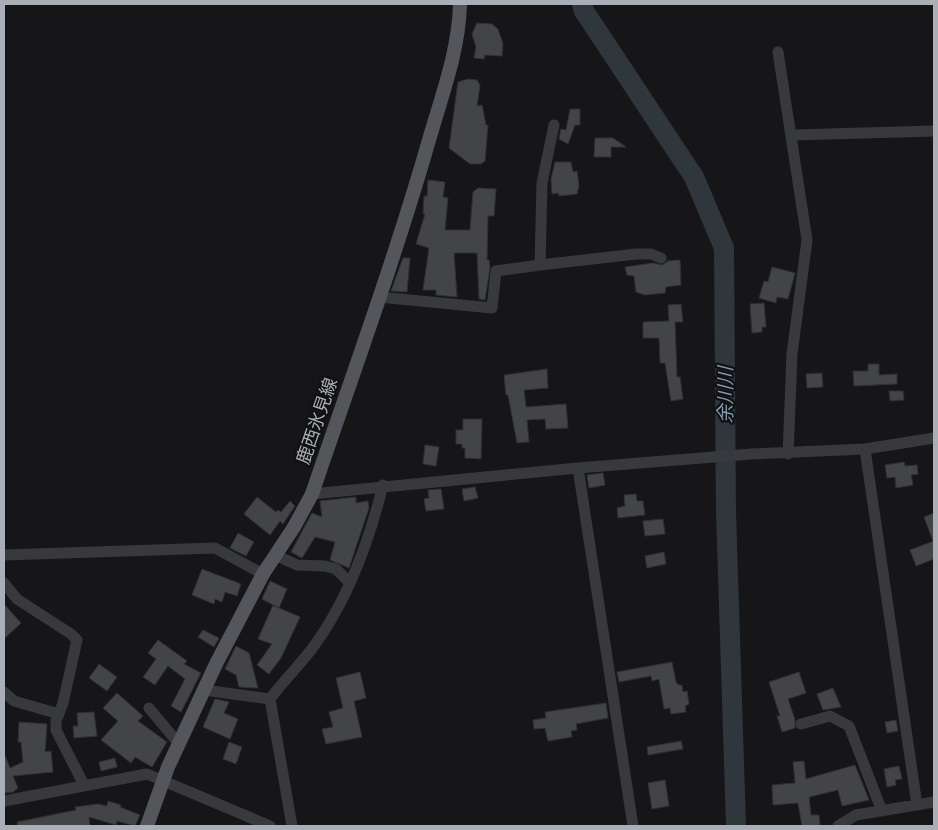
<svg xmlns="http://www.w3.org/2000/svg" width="938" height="830" viewBox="0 0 938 830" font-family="'Fira Sans','Noto Sans JP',sans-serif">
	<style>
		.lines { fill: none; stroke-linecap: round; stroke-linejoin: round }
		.river { stroke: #2f373d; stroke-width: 20 }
		.building { fill: #434448; stroke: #313134 }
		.minor { stroke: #38393d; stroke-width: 11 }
		.major { stroke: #54565c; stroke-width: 14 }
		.labels { text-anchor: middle; stroke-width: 4.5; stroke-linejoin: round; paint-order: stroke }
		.street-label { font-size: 18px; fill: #a9aeb7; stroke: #111113 }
		.water-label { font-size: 19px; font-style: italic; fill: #829bb0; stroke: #111113 }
	</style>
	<rect width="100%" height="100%" fill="#161618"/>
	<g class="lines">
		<!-- river -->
		<path class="river" d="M 582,4 L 584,11 L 694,177 L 724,248 L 726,512 L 736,826"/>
	</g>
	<!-- building -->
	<path class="building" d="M 477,23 L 492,24 L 498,29 L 503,44 L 502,56 L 485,55 L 484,59 L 474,58 L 476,47 L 472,34 Z
		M 468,79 L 477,80 L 480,85 L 477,106 L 482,105 L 486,125 L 488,125 L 485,161 L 481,164 L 470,164 L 449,148 L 458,82 Z
		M 570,109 L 580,109 L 580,125 L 575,125 L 568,144 L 559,139 L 561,129 L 566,130 Z
		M 595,138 L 613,138 L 626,147 L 611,147 L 611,157 L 594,157 Z
		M 555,162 L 571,162 L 573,172 L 577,171 L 579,186 L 577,194 L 559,196 L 558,193 L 552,194 L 551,179 Z
		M 428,180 L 445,182 L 443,197 L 448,198 L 445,230 L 470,230 L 473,192 L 478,188 L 496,189 L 494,216 L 488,216 L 487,260 L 489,260 L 490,267 L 485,300 L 479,299 L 477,253 L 454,253 L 457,297 L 436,295 L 436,290 L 423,290 L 429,248 L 416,244 L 425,214 L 423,214 L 424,196 L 427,196 Z
		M 403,258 L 410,258 L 407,292 L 391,291 Z
		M 680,260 L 681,285 L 666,287 L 665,293 L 645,295 L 636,292 L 634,276 L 627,275 L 625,267 L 653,263 L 662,265 L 668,261 Z
		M 772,267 L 795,273 L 788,299 L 777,297 L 776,303 L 759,298 L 764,281 L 768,282 Z
		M 764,303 L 766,327 L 762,327 L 762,332 L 752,333 L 750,304 Z
		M 681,304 L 683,322 L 675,322 L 677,377 L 680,377 L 683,399 L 671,401 L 665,363 L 660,363 L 659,338 L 643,338 L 643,322 L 669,321 L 668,305 Z
		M 868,364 L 879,364 L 879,375 L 897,374 L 897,384 L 854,386 L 853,371 L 868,371 Z
		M 547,369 L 548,388 L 524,390 L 526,407 L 566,404 L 568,428 L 546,429 L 545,419 L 527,420 L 529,442 L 517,443 L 508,395 L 506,395 L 504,375 Z
		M 822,373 L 823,387 L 807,388 L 806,374 Z
		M 889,391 L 903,391 L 904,400 L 890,401 Z
		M 463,419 L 482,419 L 481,459 L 465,458 L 465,448 L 462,448 L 462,444 L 456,444 L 456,430 L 463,430 Z
		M 425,445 L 439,447 L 436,466 L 423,464 Z
		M 904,462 L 905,466 L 917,465 L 918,474 L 911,475 L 913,485 L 896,488 L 895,477 L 887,478 L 885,465 Z
		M 603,473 L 605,485 L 589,488 L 587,475 Z
		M 475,487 L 478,498 L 464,501 L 462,489 Z
		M 441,489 L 444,509 L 426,511 L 424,499 L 429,498 L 428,490 Z
		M 636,494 L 637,501 L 643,501 L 645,515 L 618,518 L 617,508 L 625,506 L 624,495 Z
		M 257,497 L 276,512 L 278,510 L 281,512 L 290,501 L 295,506 L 283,524 L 280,521 L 270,535 L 244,514 Z
		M 356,497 L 356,503 L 368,501 L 369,508 L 349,568 L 330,560 L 335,542 L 315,537 L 302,558 L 291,552 L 312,513 L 322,517 L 320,501 Z
		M 934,513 L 934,541 L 933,541 L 924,517 Z
		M 663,519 L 665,534 L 645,536 L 643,521 Z
		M 238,533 L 254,542 L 246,556 L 230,548 Z
		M 934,541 L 934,559 L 916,566 L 910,550 Z
		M 664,552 L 666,564 L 647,568 L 645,556 Z
		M 202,569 L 241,584 L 237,596 L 225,592 L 222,602 L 215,599 L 214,604 L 192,595 Z
		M 270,581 L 287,589 L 279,608 L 300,617 L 281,658 L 269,674 L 257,665 L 272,644 L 258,639 L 273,605 L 279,608 L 262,599 Z
		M 4,604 L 21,623 L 4,639 Z
		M 203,630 L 219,638 L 214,647 L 198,637 Z
		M 158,640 L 187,661 L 184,664 L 201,673 L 181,712 L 171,706 L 185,679 L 168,666 L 155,685 L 143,677 L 156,659 L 148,653 Z
		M 236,646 L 249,653 L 258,688 L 239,687 L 236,675 L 225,669 Z
		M 672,662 L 676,682 L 678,685 L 682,685 L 683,692 L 687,691 L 689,704 L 685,706 L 686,712 L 671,714 L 670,708 L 664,709 L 659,679 L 652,681 L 651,676 L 619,682 L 617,672 Z
		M 99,664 L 117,677 L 107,691 L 89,678 Z
		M 360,672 L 366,698 L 354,701 L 362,737 L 326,744 L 322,729 L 333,727 L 329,712 L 343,708 L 336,678 Z
		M 799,672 L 806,693 L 788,699 L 795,720 L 795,728 L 782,732 L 777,716 L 780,716 L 769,682 Z
		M 833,688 L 841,707 L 823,710 L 817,694 Z
		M 117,693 L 143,716 L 138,721 L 167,742 L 152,767 L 135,757 L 131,763 L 101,740 L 118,721 L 103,708 Z
		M 215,699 L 229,702 L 224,713 L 238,719 L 230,739 L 203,727 Z
		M 606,703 L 608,718 L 576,724 L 577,730 L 571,731 L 572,737 L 548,741 L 545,728 L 534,729 L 533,720 L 546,718 L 545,712 Z
		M 94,712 L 97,736 L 74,738 L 73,726 L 78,726 L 77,713 Z
		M 896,720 L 898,731 L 887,733 L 885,722 Z
		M 19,722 L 47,724 L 45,752 L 51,751 L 53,772 L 13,776 L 18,788 L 13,792 L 4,793 L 4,753 L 10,768 L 23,762 L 21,742 L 18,742 Z
		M 681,741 L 683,749 L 648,755 L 647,747 Z
		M 229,742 L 242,747 L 236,764 L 223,759 Z
		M 115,758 L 117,767 L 101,771 L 99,762 Z
		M 804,761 L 806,779 L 855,765 L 869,800 L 842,806 L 838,790 L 809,797 L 811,815 L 819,815 L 820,826 L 802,826 L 798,803 L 773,805 L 772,785 L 795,783 L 793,762 Z
		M 899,766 L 902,779 L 895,780 L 896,785 L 887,787 L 884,769 Z
		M 665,780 L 669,806 L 652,809 L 648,783 Z
		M 108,801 L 121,805 L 120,807 L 140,815 L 135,826 L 117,821 L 116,825 L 89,817 L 90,826 L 18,826 L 17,822 L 76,810 L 75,807 L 98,804 L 107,806 Z"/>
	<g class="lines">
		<!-- minor -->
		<path class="minor" d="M 778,52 L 807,240 L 792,354 L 788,454
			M 792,135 L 934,131
			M 540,265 L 636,254 L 651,254 L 661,258
			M 379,297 L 492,308 L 496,271 L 540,265 L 542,183 L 554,125
			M 865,449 L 917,805
			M 578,468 L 633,826
			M 312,494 L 578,468 L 751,454 L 865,449 L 934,438
			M 4,555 L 215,548 L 263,574
			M 275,555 L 297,565 L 325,566 L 336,569 L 350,583
			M 4,583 L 17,599 L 71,634 L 77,640 L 63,703 L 56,721 L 56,730 L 84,785
			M 204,690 L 270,699
			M 4,692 L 14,701 L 59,714
			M 149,708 L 179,744
			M 801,724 L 830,716 L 849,726 L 882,811
			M 4,801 L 147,774 L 270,826
			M 292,826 L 270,699 C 284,680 301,664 314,646 C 349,598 369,542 383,485
			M 838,826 L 856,815 L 934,802"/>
		<!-- major -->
		<path class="major" d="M 147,826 L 168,767 L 216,664 L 263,574 L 294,527 L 312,494 C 352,376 395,259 429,140 C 442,95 459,50 460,4"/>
	</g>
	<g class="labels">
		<!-- street labels -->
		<g class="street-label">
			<text transform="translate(317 421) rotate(-71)" y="6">鹿西氷見線</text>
		</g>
		<!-- water labels -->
		<g class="water-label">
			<text transform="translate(725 395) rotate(-90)" y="7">余川川</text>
		</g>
	</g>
	<!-- border -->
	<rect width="938" height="830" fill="none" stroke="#a9aeb7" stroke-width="10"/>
</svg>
